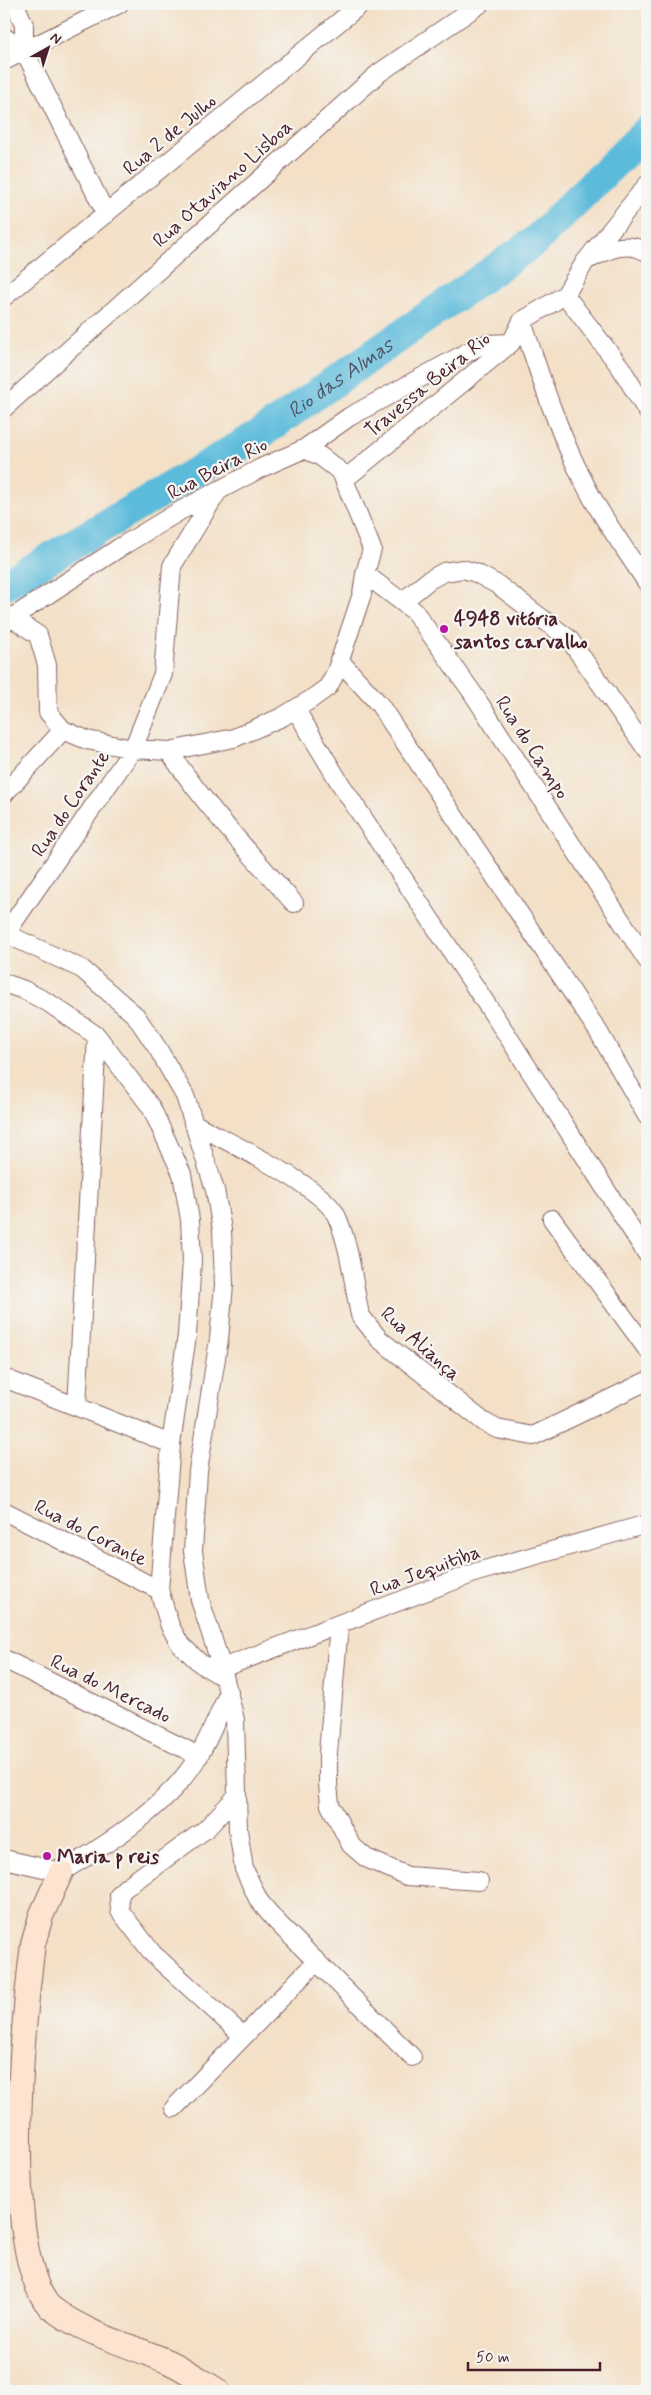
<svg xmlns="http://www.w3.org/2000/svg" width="651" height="2395" viewBox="0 0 651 2395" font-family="Mynerve,sans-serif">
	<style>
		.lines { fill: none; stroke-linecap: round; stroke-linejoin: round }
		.river { stroke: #5cbbdb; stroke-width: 31 }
		.street-casing { stroke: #856362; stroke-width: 20 }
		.secondary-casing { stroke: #856362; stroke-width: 26 }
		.street { stroke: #fff; stroke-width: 18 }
		.secondary { stroke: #fde4d1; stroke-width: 24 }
		.poi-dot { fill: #b5179e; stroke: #f6f6f2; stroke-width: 2 }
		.labels { text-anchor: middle; stroke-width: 4.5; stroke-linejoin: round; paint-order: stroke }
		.street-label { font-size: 20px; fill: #4a1f2b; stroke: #f6f6f2 }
		.poi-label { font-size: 20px; font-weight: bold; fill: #4a1f2b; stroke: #f6f6f2; text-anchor: start }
		.water-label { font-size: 21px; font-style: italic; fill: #505669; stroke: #f6f6f2 }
	</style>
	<rect width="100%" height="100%" fill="#f6f6f2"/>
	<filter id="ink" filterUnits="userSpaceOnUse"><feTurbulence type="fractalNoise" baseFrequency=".02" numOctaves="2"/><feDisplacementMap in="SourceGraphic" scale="10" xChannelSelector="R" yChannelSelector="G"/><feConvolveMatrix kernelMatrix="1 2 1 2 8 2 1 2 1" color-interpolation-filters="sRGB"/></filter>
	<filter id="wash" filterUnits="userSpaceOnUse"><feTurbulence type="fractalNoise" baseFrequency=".0096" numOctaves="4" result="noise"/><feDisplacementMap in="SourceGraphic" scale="20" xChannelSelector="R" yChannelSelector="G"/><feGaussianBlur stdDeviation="1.12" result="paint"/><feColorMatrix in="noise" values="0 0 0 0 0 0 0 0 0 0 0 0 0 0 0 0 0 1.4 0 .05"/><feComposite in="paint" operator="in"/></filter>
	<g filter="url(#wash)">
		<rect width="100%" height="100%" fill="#f3e0c7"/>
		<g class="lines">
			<!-- river -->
			<path class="river" id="s1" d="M 4,585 L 260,434 L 535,241 L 647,131"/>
		</g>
	</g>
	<g filter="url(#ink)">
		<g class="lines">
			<defs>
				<path id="street" d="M 15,4 L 24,25 L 24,50 L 106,214
					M 4,37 L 24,50
					M 4,61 L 119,4
					M 592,258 C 610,248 628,241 647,252
					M 565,295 L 621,368 L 647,411
					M 4,297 L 361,4
					M 522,321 C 541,379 560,438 589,492 C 606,524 628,553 647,583
					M 4,408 L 379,73 L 480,4
					M 345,479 L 511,343 L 522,321 L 565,295 L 585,262 L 647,185
					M 365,574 L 414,611 L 472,692 L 647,960
					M 402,602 L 429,580 L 444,572 L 463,569 L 476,573 L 498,585 L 569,639 L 647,750
					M 12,618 L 38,635 L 47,665 L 48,712 L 63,730 L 87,740 L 133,749 L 169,751 L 234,738 L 282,717 L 310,700 L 328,687 L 336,672 L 362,594 L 365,574 L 372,549 L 341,472 L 320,456 L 304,449
					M 4,623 L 119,548 L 178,512 L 261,468 L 304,449 L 349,417 L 477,347 L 486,344 L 511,343
					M 339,660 L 379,704 L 598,1031 L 647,1116
					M 296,710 L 340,783 L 509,1038 L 647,1254
					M 169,751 C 205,806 251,854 294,903
					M 4,794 L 63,730
					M 4,933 L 82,969 L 136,1016 L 158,1049 L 185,1096 L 215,1190 L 222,1230 L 224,1285 L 219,1339 L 198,1471 L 193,1551 L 200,1600 L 222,1668 L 235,1720 L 238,1830 L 244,1869 L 259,1901 L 276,1921 L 412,2057
					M 6,933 L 133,749 L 163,674 L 172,566 L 218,491
					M 4,983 L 24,990 L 49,1003 L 97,1036 L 151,1107 L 182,1174 L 190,1220 L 192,1261 L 187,1335 L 171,1444 L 159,1590 L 170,1626 L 180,1644 L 200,1663 L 223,1677
					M 193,1123 C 225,1141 321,1185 336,1215 C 350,1245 353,1282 360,1315 L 379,1339 L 484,1422 L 497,1429 L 533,1436 L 647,1381
					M 552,1219 L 647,1349
					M 4,1378 L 171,1444
					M 77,1407 L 97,1036
					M 4,1511 L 159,1590
					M 339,1625 L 328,1753 L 328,1784 L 330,1805 L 351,1845 L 366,1858 L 407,1876 L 479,1881
					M 4,1659 L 199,1756
					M 222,1668 L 477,1572 L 647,1524
					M 237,1796 L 206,1829 L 125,1888 L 119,1895 L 120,1911 L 153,1954 L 242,2035
					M 4,1859 L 61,1872 C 108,1844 171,1804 199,1755 C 211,1735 219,1713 229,1692
					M 174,2108 L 317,1961"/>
				<path id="secondary" d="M 61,1872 L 41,1916 L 33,1944 C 23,2023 0,2253 50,2307 C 84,2334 130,2345 169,2362 C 186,2370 202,2381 218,2391"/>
			</defs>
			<!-- street casing -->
			<use href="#street" class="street-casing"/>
			<!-- secondary casing -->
			<use href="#secondary" class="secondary-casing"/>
			<!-- street -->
			<use href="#street" class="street"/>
			<!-- secondary -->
			<use href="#secondary" class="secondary"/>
		</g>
	</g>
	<!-- markers -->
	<g class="poi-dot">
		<circle cx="444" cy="629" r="5"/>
		<circle cx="47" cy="1856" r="5"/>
	</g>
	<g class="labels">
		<!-- street labels -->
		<g class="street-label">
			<text transform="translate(169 134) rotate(-40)" y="7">Rua 2 de Julho</text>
			<text transform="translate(222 183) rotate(-42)" y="7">Rua Otaviano Lisboa</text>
			<text transform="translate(427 384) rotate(-39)" y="7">Travessa Beira Rio</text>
			<text transform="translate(217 468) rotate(-28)" y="7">Rua Beira Rio</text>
			<text transform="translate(533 747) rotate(57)" y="7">Rua do Campo</text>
			<text transform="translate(70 803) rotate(-56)" y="7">Rua do Corante</text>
			<text transform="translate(421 1343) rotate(42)" y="7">Rua Aliança</text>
			<text transform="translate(91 1532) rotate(27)" y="7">Rua do Corante</text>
			<text transform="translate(425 1570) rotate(-20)" y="7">Rua Jequitiba</text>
			<text transform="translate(111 1688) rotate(26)" y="7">Rua do Mercado</text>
		</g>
		<!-- poi labels -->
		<g class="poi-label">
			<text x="454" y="625">4948 vitória<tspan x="454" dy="23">santos carvalho</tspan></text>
			<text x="57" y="1863">Maria p reis</text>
		</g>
		<!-- water labels -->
		<g class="water-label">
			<text dy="7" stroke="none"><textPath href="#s1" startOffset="395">Rio das Almas</textPath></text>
		</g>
	</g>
	<!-- margin -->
	<rect width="651" height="2395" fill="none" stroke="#f6f6f2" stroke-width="20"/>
	<!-- north arrow -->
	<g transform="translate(48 48) rotate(39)" stroke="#f6f6f2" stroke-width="4" paint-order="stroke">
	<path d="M0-4L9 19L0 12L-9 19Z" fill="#4a1f2b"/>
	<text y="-8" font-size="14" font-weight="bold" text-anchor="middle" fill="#4a1f2b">N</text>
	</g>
	<!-- scale -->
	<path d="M468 2362v8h132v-8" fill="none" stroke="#4a1f2b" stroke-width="2.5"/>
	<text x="476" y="2362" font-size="15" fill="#4a1f2b" stroke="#f6f6f2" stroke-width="4" paint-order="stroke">50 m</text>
</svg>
